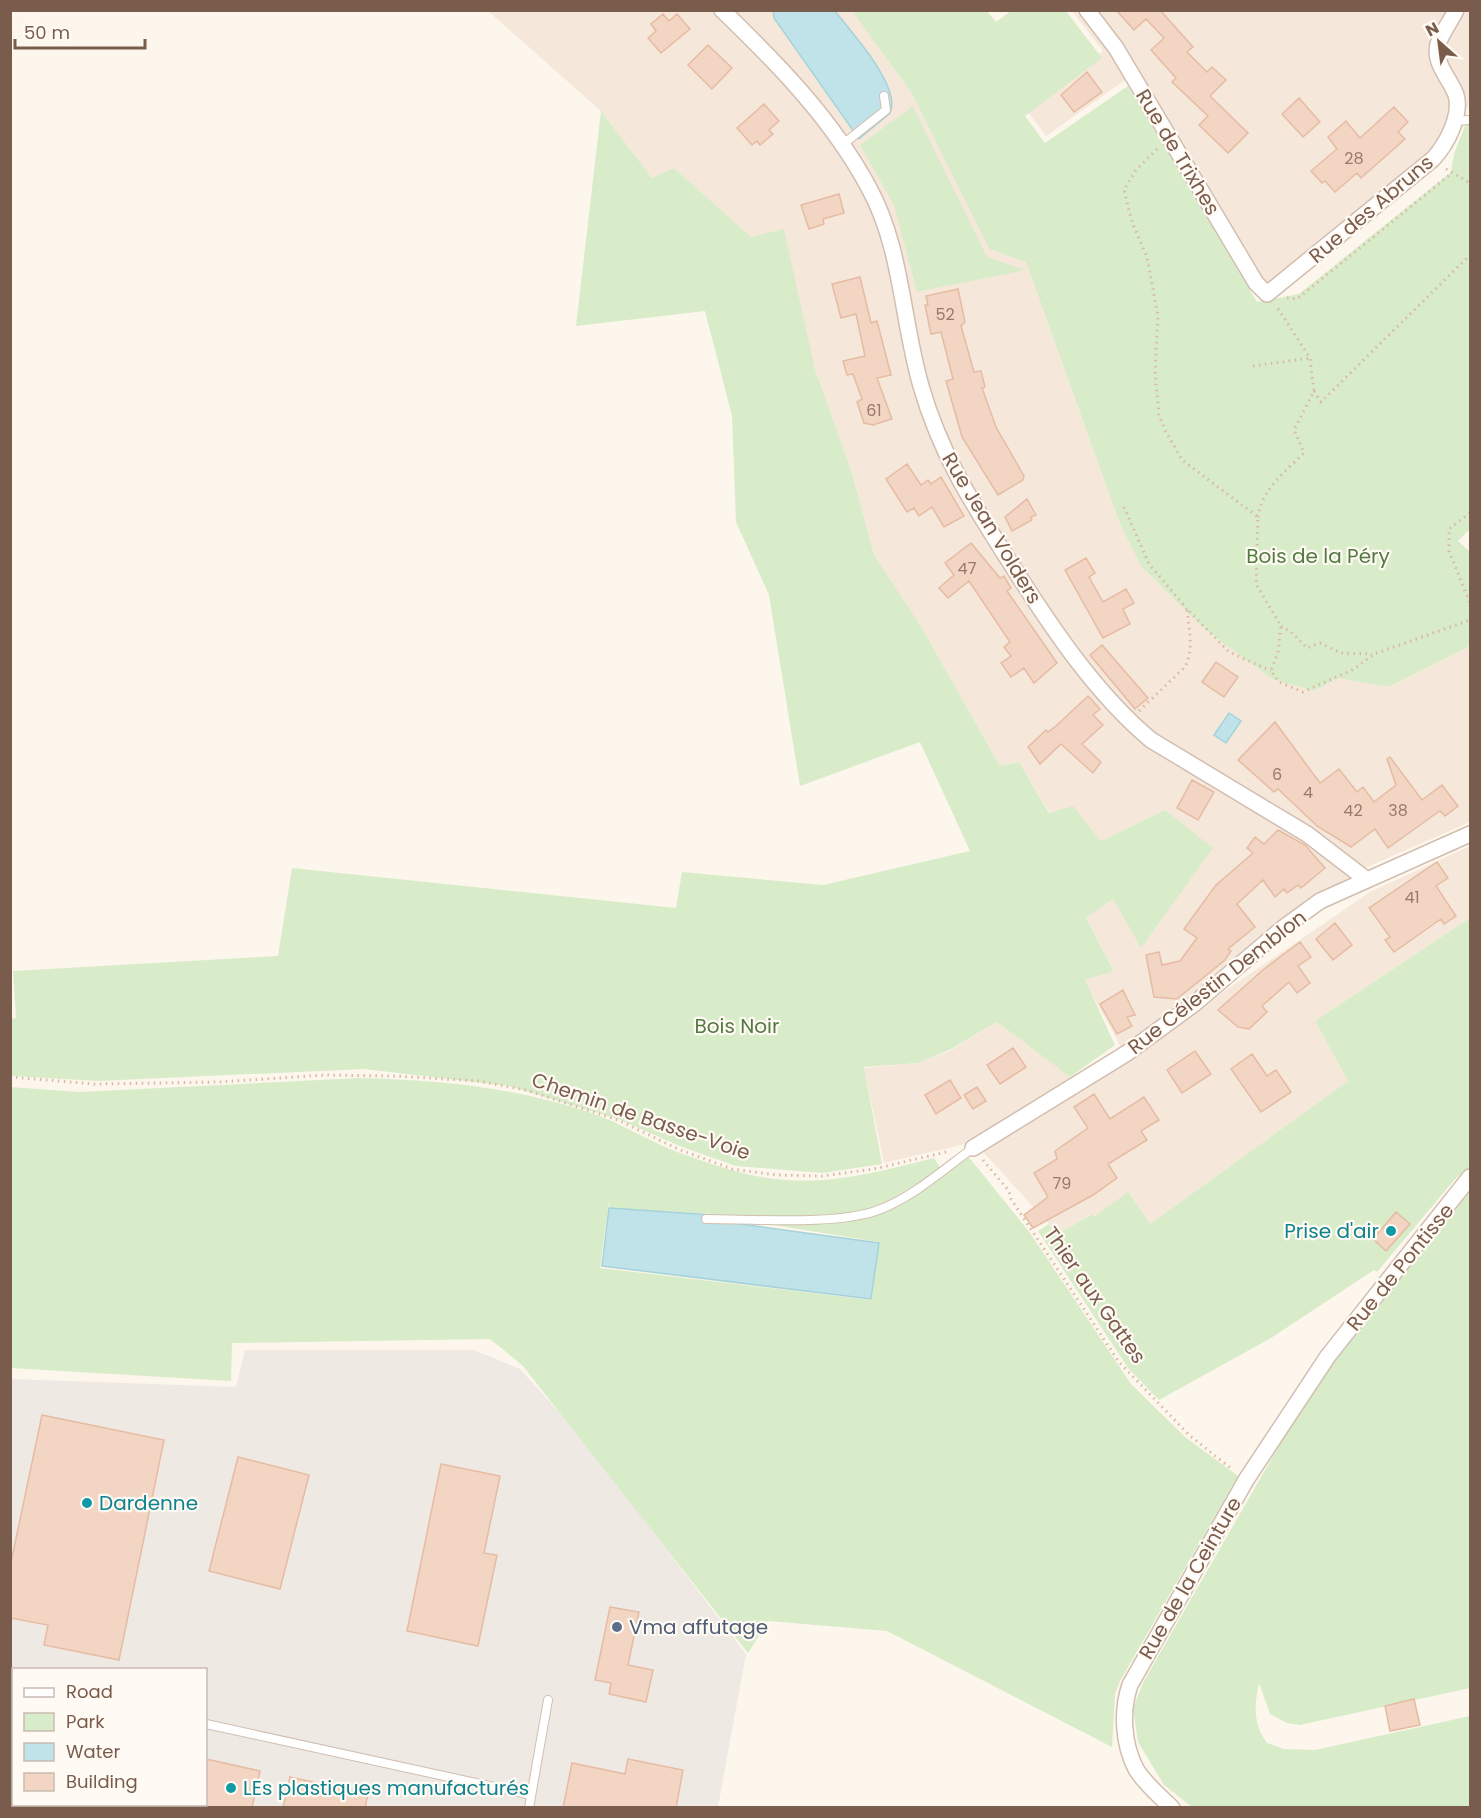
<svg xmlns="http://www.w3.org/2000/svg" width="1481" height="1818" viewBox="0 0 1481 1818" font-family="Poppins,sans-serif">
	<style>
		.residential { fill: #f5e8da }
		.industrial { fill: #efe9e4; fill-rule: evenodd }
		.green { fill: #d8ecc9; fill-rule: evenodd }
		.water { fill: #bfe3e8; stroke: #a5d3da; stroke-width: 1.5 }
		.building { fill: #f3d5c3; stroke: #e6bba3; stroke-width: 1.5 }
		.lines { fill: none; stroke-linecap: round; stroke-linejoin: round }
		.lane-casing { stroke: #d1beb0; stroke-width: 10 }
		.street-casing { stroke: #d1beb0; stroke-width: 18 }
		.path { stroke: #d9b8a5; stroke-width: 3; stroke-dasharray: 1.5 4.5; stroke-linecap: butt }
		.lane { stroke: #fff; stroke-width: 8 }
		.street { stroke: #fff; stroke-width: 15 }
		.culture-dot { fill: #0f9aa8; stroke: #fffaf3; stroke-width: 2 }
		.service-dot { fill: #5c6f8a; stroke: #fffaf3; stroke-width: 2 }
		.labels { text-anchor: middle; stroke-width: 4.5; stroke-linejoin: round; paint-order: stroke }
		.number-label { font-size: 16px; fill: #987a6a }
		.street-label { font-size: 20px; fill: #7a5c4d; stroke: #fffaf3 }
		.park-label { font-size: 20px; fill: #537a41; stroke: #fffaf3 }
		.culture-label { font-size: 20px; fill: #0d838f; stroke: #fffaf3; text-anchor: start }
		.service-label { font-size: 20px; fill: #4e5e75; stroke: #fffaf3; text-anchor: start }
	</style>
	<rect width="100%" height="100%" fill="#fdf6ec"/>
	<!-- residential -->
	<path class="residential" d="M 488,11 L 852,11 L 911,92 L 989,249 L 1026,262 L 1120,524 L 1141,566 L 1203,628 L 1272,679 L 1314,691 L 1338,678 L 1388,687 L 1470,646 L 1470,822 L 1365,868 L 1122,1049 L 1084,980 L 1114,970 L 1086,918 L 1113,899 L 1142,948 L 1165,810 L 1101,841 L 1073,807 L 1050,813 L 1019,762 L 1000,766 L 919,623 L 874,555 L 852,473 L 815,369 L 751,238 L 674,168 L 652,178 L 601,111 Z
		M 1072,11 L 1470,11 L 1470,103 L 1454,131 L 1259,293 L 1128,78 L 1046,136 L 1026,109 L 1103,51 Z
		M 1470,846 L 1470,918 L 1315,1021 L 1348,1081 L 1150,1224 L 1094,1217 L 1091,1214 L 1058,1234 L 974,1142 L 884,1163 L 864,1068 L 919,1063 L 951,1050 L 997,1022 L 1081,1085 L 1128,1057 L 1370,892 Z"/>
	<!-- industrial -->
	<path class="industrial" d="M 245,1350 L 474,1350 L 520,1369 L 577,1432 L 746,1654 L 718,1807 L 11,1808 L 11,1379 L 236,1387 ZM 14,1670 L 206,1670 L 206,1804 L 14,1804 Z"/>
	<!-- green -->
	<path class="green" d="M 852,11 L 987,11 L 996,22 L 1011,11 L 1066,11 L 1102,58 L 1025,116 L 1045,143 L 1128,86 L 1257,302 L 1299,294 L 1451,172 L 1454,154 L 1470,113 L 1470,529 L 1458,541 L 1470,552 L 1470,646 L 1388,687 L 1338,678 L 1314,691 L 1272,679 L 1203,628 L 1141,566 L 1120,524 L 1026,262 L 989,249 L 911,92 Z
		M 913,106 L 987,257 L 1025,270 L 917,292 L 894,205 L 860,145 Z
		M 601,111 L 652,178 L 674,168 L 751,237 L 784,229 L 815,369 L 852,473 L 874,555 L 919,623 L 1000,766 L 1019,762 L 1049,813 L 1073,806 L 1101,841 L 1165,810 L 1213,848 L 1141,948 L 1113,899 L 1086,918 L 1114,971 L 1085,980 L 1115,1045 L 1070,1077 L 997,1022 L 951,1049 L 919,1063 L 864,1067 L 882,1164 L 823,1173 L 736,1166 L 682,1147 L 618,1119 L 509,1086 L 364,1069 L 98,1081 L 11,1076 L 11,1019 L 16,1018 L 13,971 L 278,956 L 292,868 L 676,908 L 682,872 L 823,885 L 970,851 L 920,742 L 800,786 L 769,595 L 736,522 L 732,416 L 705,311 L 576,326 Z
		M 1470,918 L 1470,1166 L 1455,1179 L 1377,1272 L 1374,1270 L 1271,1338 L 1159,1400 L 1128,1368 L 1038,1231 L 1049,1224 L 1058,1234 L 1092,1214 L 1094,1217 L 1128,1192 L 1150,1224 L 1348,1081 L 1315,1021 Z
		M 359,1078 C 439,1080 512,1087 589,1112 C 620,1122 649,1142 680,1153 C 714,1165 750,1178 786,1180 C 836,1184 886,1170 934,1158 L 945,1175 L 968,1156 L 1030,1233 L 1131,1384 L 1185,1437 L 1238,1476 L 1120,1681 L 1115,1694 L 1112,1747 L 887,1631 L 768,1621 L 777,1606 L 748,1653 L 523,1366 L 490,1339 L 232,1343 L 231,1381 L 11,1368 L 10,1087 L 79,1092 ZM 610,1195 L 609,1208 L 750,1216 L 767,1224 L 879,1242 L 872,1300 L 600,1268 Z
		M 1470,1190 L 1470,1688 L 1300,1725 L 1287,1723 L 1270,1714 L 1259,1683 C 1254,1706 1253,1724 1267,1743 L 1284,1749 L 1315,1750 L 1470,1716 L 1470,1807 L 1192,1807 L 1164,1785 L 1138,1742 L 1133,1708 L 1144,1681 L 1307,1397 L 1344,1346 Z"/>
	<!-- water -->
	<path class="water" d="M 773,10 L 835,11 C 851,32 902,87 890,113 L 859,139 L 774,18 Z
		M 1229,713 L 1241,721 L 1226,743 L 1214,735 Z
		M 609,1208 L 728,1216 L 733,1223 L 879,1243 L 871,1299 L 602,1266 Z"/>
	<!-- building -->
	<path class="building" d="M 1116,10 L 1160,10 L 1193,47 L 1187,52 L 1207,72 L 1212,67 L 1226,80 L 1210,96 L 1248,133 L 1228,153 L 1199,125 L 1208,116 L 1172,82 L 1176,78 L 1151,50 L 1164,38 L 1146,19 L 1134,30 Z
		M 663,14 L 669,21 L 677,14 L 690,29 L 661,53 L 648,38 L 656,31 L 651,24 Z
		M 708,45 L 732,68 L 712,89 L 688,65 Z
		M 1087,72 L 1102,92 L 1074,112 L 1061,95 Z
		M 1299,98 L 1320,122 L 1303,137 L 1282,114 Z
		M 764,104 L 779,121 L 769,130 L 773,134 L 760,145 L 757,141 L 752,145 L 737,128 Z
		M 1394,107 L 1408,122 L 1398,132 L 1405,139 L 1361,178 L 1357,173 L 1335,192 L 1325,181 L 1322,183 L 1311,171 L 1337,149 L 1328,137 L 1346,121 L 1360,138 Z
		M 839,194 L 844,213 L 823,219 L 824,224 L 809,229 L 801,205 Z
		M 860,277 L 871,323 L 877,321 L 891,375 L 877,378 L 892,419 L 873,425 L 864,423 L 857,402 L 862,399 L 853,374 L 847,375 L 843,361 L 865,356 L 856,314 L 841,318 L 832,284 Z
		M 958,289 L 965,322 L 961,326 L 974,372 L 981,371 L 985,387 L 982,388 L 996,427 L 1024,476 L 1023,480 L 998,495 L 962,437 L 946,381 L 953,379 L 941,332 L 931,334 L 925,305 L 928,305 L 926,296 Z
		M 907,464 L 921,485 L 928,480 L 931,484 L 941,477 L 964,516 L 944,527 L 932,507 L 919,516 L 914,508 L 907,512 L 886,479 Z
		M 1027,499 L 1036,515 L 1031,517 L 1032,520 L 1012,531 L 1005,517 Z
		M 971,543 L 1000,578 L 1004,576 L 1011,588 L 1007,591 L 1057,663 L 1034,683 L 1024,668 L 1011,677 L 1001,663 L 1011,656 L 1004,647 L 1010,642 L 969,581 L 948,598 L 939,588 L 954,575 L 945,563 Z
		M 1086,558 L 1095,573 L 1089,577 L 1103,602 L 1126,589 L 1134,603 L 1123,609 L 1130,624 L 1103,638 L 1065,570 Z
		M 1102,645 L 1148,698 L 1135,709 L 1090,655 Z
		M 1216,662 L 1238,677 L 1224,697 L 1202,682 Z
		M 1088,696 L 1100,709 L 1093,715 L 1103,725 L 1082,744 L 1101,762 L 1093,773 L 1061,744 L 1040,764 L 1028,747 L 1046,730 L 1048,732 L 1056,726 Z
		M 1275,722 L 1320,783 L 1339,769 L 1357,792 L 1363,787 L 1374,802 L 1396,785 L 1387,759 L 1390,757 L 1422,800 L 1442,785 L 1458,806 L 1445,816 L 1440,811 L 1434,815 L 1388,848 L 1375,829 L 1351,847 L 1317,826 L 1278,789 L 1274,792 L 1238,760 Z
		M 1192,780 L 1214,792 L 1198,820 L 1177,808 Z
		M 1278,830 L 1305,845 L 1325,868 L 1301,888 L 1298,885 L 1287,893 L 1284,889 L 1275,897 L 1263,880 L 1237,904 L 1255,927 L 1228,949 L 1231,951 L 1225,960 L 1177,999 L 1154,997 L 1146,955 L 1159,952 L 1162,965 L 1180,961 L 1197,938 L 1184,929 L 1216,885 L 1253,853 L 1247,848 L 1255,837 L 1264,844 Z
		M 1437,862 L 1448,878 L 1436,886 L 1456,916 L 1444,924 L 1441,919 L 1394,952 L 1385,940 L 1390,937 L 1369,908 Z
		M 1335,923 L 1352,945 L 1333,960 L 1316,939 Z
		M 1300,942 L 1311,957 L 1298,966 L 1310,983 L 1297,993 L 1289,982 L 1262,1006 L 1267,1012 L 1249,1029 L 1238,1027 L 1218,1010 L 1264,969 Z
		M 1123,990 L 1135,1015 L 1127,1017 L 1132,1026 L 1117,1034 L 1100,1004 Z
		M 1013,1048 L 1026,1067 L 1000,1084 L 987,1065 Z
		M 1195,1051 L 1211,1074 L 1182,1093 L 1167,1070 Z
		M 1252,1054 L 1267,1076 L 1276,1070 L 1291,1092 L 1261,1112 L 1231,1069 Z
		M 950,1080 L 961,1098 L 936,1114 L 925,1095 Z
		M 977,1087 L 986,1101 L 973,1109 L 964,1095 Z
		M 1094,1094 L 1110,1119 L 1144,1097 L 1159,1120 L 1141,1131 L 1147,1140 L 1108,1164 L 1117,1178 L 1093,1195 L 1033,1228 L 1024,1215 L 1048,1197 L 1034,1173 L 1057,1159 L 1055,1151 L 1088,1128 L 1074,1107 Z
		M 1396,1212 L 1410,1224 L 1386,1251 L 1373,1239 Z
		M 42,1415 L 164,1440 L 119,1660 L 44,1645 L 48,1625 L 10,1618 L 10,1567 Z
		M 238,1457 L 309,1475 L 280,1589 L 209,1571 Z
		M 441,1464 L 500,1476 L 484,1553 L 497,1555 L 478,1646 L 407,1631 Z
		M 610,1607 L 639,1612 L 628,1665 L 653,1670 L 646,1702 L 609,1694 L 611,1683 L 595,1680 Z
		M 1414,1699 L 1420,1725 L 1390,1731 L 1385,1706 Z
		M 206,1759 L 260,1771 L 252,1808 L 206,1808 Z
		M 628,1759 L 683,1770 L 676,1808 L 563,1808 L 572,1763 L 625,1774 Z
		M 290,1777 L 368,1794 L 365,1808 L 283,1808 Z"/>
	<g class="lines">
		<defs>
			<path id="lane" d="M 1454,121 L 1470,120
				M 842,145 L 886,110 L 884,96
				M 706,1219 C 753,1219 840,1226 881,1209 C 914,1196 944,1169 973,1148
				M 10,1682 L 14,1682
				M 206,1724 L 531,1795
				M 529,1808 L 548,1700"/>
			<path id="street" d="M 722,10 C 778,64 832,119 869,188 C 902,248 902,321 921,386 C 941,456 974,506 1013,567 C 1052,628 1095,693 1151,740 L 1307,834 L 1367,880
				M 1087,10 L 1116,48 L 1256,283 L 1267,294 L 1433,159 C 1446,145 1462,116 1456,95 C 1450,78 1433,64 1438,44 C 1442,32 1451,21 1456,10
				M 973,1148 L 1127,1053 L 1194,1004 L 1283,928 L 1320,901 L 1470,834
				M 1172,1808 C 1160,1796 1144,1783 1136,1769 C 1123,1744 1121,1711 1130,1685 L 1246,1480 L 1328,1356 L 1470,1177"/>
		</defs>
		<!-- lane casing -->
		<use href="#lane" class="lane-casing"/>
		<!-- street casing -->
		<use href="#street" class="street-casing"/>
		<!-- path -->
		<path class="path" d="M 1157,149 L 1136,170 L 1124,190 L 1132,222 L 1147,257 L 1158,316 L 1155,372 L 1159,415 L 1165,430 L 1182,460 L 1258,517 L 1256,584 L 1281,626 L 1278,652 L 1271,671 L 1279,682 L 1303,692 L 1354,669 L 1374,654 L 1470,620
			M 1446,169 L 1470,183
			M 1287,298 L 1297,299 L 1452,173
			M 1253,366 L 1310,358
			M 1314,391 L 1321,402 L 1470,255
			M 1124,507 L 1149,564 L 1187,609
			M 1470,513 L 1449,529 L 1449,551 L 1470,603
			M 1258,517 C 1261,490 1286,471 1304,453 L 1294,430 L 1314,391 L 1310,358 L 1277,307
			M 1281,626 L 1291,632 L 1307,648 L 1320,643 L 1341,653 L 1372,654
			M 1139,711 L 1185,667 C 1194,648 1189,630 1187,609 L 1229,652 L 1271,671
			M 10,1077 L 95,1084 L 220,1082 L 324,1075 L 396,1076 L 478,1081 L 526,1090 L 618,1120 L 678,1149 L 732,1169 L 776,1175 L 822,1176 L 874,1169 L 946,1152
			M 983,1160 L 1009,1191 L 1011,1199 L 1119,1362 L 1189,1435 L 1233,1470"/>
		<!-- lane -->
		<use href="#lane" class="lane"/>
		<!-- street -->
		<use href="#street" class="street"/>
	</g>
	<!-- markers -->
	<g class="culture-dot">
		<circle cx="1391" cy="1231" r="6"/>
		<circle cx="87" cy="1503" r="6"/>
		<circle cx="231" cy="1788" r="6"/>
	</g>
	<circle class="service-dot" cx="617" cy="1627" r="6"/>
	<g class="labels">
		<!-- number labels -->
		<g class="number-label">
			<text x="1354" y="164">28</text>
			<text x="945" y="320">52</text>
			<text x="874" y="416">61</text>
			<text x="967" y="574">47</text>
			<text x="1277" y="780">6</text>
			<text x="1308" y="798">4</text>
			<text x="1353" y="816">42</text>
			<text x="1398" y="816">38</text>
			<text x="1412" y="903">41</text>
			<text x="1062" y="1189">79</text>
		</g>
		<!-- street labels -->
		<g class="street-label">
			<text transform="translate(1178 152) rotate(59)" y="7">Rue de Trixhes</text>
			<text transform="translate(1371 209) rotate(-40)" y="7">Rue des Abruns</text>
			<text transform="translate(992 528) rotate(59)" y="7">Rue Jean Volders</text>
			<text transform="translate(1217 982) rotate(-38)" y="7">Rue Célestin Demblon</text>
			<text transform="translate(641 1116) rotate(19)" y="7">Chemin de Basse-Voie</text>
			<text transform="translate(1400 1267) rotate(-51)" y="7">Rue de Pontisse</text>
			<text transform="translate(1095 1295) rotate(55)" y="7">Thier aux Gattes</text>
			<text transform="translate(1190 1578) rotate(-60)" y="7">Rue de la Ceinture</text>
		</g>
		<!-- park labels -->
		<g class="park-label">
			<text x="1318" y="563">Bois de la Péry</text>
			<text x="737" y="1033">Bois Noir</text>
		</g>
		<!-- culture labels -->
		<g class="culture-label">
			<text x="1379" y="1238" text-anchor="end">Prise d'air</text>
			<text x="99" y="1510">Dardenne</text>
			<text x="243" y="1795">LEs plastiques manufacturés</text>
		</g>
		<!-- service labels -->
		<g class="service-label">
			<text x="629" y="1634">Vma affutage</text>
		</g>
	</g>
	<!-- border -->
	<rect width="1481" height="1818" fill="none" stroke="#7a5c4d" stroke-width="24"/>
	<!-- legend -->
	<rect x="12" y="1668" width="195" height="138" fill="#fffaf3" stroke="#cabbb1" stroke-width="1.5"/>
	<rect x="24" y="1688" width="30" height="9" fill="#ffffff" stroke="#cabbb1" stroke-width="1.5"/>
	<text x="66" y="1698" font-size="18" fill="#7a5c4d">Road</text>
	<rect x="24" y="1713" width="30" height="18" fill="#d8ecc9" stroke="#cabbb1" stroke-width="1.5"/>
	<text x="66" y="1728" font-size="18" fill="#7a5c4d">Park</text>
	<rect x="24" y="1743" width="30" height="18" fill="#bfe3e8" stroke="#cabbb1" stroke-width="1.5"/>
	<text x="66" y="1758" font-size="18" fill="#7a5c4d">Water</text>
	<rect x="24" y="1773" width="30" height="18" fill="#f3d5c3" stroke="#cabbb1" stroke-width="1.5"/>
	<text x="66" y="1788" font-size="18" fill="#7a5c4d">Building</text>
	<!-- north arrow -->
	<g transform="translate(1439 42) rotate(332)" stroke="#fffaf3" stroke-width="4.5" paint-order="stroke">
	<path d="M0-4.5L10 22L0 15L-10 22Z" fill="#7a5c4d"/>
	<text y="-9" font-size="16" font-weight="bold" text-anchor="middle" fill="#7a5c4d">N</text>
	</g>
	<!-- scale -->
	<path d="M15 39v9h130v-9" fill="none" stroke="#7a5c4d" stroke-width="3"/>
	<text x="24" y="39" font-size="18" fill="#7a5c4d" stroke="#fffaf3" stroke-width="4.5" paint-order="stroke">50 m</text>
</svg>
